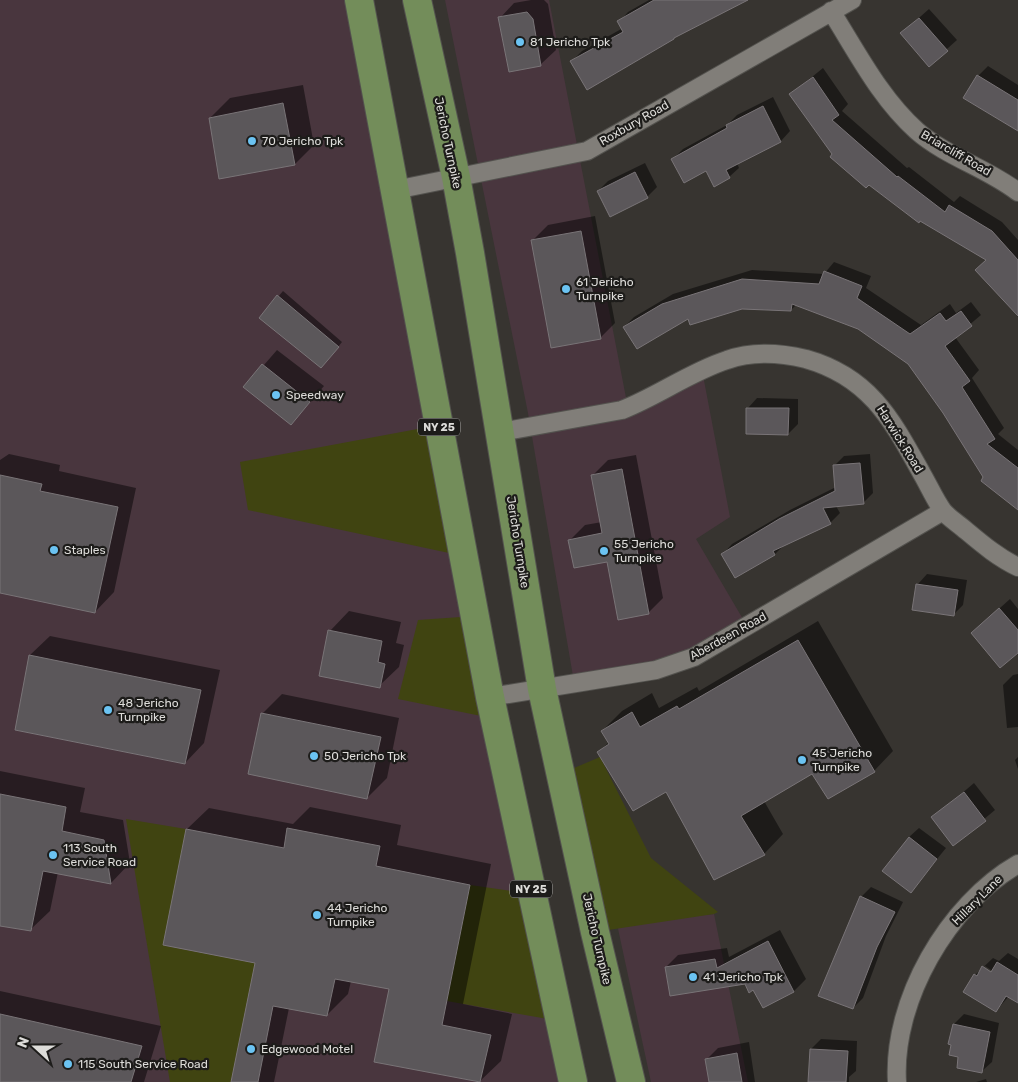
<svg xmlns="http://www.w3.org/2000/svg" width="1018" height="1082" viewBox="0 0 1018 1082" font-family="Rubik,sans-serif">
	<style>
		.commercial { fill: #49363e }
		.green { fill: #404411 }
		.shadow { fill: #0007; fill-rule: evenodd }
		.building { fill: #5b575a; stroke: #797477 }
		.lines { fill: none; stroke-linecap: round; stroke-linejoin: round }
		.street-casing { stroke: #53524e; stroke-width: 20 }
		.primary-casing { stroke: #53524e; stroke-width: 30 }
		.street { stroke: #817e79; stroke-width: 18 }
		.primary { stroke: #738d5a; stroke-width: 28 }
		.poi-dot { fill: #6bc3f2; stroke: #1d1c1a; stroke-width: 2 }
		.labels { text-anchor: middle; stroke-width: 4.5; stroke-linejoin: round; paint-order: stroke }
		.shield { fill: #1d1c1a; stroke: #a3a2a0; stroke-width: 1 }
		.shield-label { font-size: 11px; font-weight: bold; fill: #dddcd9 }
		.poi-label { font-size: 12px; fill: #dddcd9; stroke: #1d1c1a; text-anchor: start }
		.street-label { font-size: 12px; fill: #dddcd9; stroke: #1d1c1a }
	</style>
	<rect width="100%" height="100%" fill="#373430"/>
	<!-- commercial -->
	<path class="commercial" d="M 0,0 L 349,0 L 584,1082 L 0,1082 Z
		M 445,0 L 549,0 L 628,408 L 702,370 L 730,517 L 696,539 L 747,626 L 646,668 L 573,676 L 528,413 Z
		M 714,914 L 748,1082 L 651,1082 L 617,924 Z"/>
	<!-- green -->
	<path class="green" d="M 439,425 L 463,556 L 248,510 L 240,462 Z
		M 475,616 L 491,718 L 398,699 L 418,620 Z
		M 600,757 L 651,858 L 718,912 L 714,914 L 595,932 L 560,774 Z
		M 126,819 L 186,829 L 166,946 L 255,963 L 231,1082 L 170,1082 Z
		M 470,885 L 532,894 L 559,1021 L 447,1001 Z"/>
	<!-- shadow -->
	<path class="shadow" d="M 531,0 L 544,0 L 548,4 L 556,50 L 541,64 L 500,18 L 514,3 Z
		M 649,0 L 740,0 L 572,61 L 582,51 L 623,28 L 619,22 L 628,12 Z
		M 929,9 L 957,40 L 929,65 L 912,24 Z
		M 988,66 L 1018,85 L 1018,130 L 978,76 Z
		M 823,68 L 848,104 L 842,111 L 907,168 L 909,167 L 954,202 L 960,196 L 1002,222 L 1018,240 L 1018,317 L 987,260 L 834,155 L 791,94 Z
		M 303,85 L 314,145 L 295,164 L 210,118 L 230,98 Z
		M 773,97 L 790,131 L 781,141 L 737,163 L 739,168 L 729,177 L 673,159 L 683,149 L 727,125 L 737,115 Z
		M 645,163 L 657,187 L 647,197 L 598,191 L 608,181 Z
		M 595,216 L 615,323 L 600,338 L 533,240 L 548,225 Z
		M 834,262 L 871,276 L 866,288 L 921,325 L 950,304 L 956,313 L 971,302 L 981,315 L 955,337 L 979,370 L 972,378 L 1004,428 L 998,434 L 1018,450 L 1018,508 L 985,477 L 944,412 L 909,363 L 858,328 L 796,305 L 791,310 L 742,307 L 624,327 L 634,317 L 673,294 L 752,270 L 824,274 Z
		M 283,291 L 342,342 L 326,362 L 261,317 Z
		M 277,350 L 324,386 L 291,424 L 245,387 Z
		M 757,398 L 798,399 L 798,424 L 788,434 L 748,408 Z
		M 9,454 L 60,465 L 59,471 L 136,488 L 114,592 L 95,612 L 0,592 L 0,460 Z
		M 870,454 L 873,493 L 863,503 L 836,506 L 840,513 L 830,523 L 784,545 L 775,554 L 736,577 L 723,554 L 732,544 L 790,510 L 836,487 L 834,466 L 844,456 Z
		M 636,455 L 663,598 L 648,613 L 608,560 L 570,540 L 585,525 L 602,522 L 593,475 L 608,460 Z
		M 927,574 L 967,580 L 963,605 L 953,615 L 918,584 Z
		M 1010,599 L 1018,609 L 1018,651 L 972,633 Z
		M 349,611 L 401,622 L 396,643 L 404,645 L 399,667 L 379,686 L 330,631 Z
		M 818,621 L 893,751 L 874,771 L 812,772 L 764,801 L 783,834 L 764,854 L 667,790 L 599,752 L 609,742 L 602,731 L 622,711 L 652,693 L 659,708 L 697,687 L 699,691 Z
		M 50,636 L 220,670 L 204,743 L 185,763 L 16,729 L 30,655 Z
		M 1018,674 L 1018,727 L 1007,728 L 1003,685 L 1013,675 Z
		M 282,694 L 399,718 L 387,778 L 367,798 L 262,714 Z
		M 1018,757 L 1018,769 L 1015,760 Z
		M 0,771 L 85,788 L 80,812 L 123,820 L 130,863 L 111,883 L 58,872 L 50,911 L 30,930 L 0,924 Z
		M 974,783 L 995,810 L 953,845 L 933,818 Z
		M 310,807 L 401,825 L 397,845 L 491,864 L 463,1004 L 512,1014 L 501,1061 L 479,1082 L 376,1061 L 390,988 L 351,981 L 348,994 L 327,1015 L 289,1008 L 274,1082 L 232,1082 L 256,962 L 165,944 L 187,829 L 209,808 L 293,824 Z
		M 919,828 L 946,848 L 911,891 L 909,837 Z
		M 871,887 L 903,902 L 886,936 L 863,998 L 853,1008 L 861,897 Z
		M 780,930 L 806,979 L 794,991 L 763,1007 L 754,989 L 745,983 L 666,967 L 678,955 L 727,948 L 729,957 Z
		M 1008,953 L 1018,959 L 1018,996 L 1009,996 L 996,1011 L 975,975 L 993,958 L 999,961 ZM 985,966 L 997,974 L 996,976 L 983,968 Z
		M 0,991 L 161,1026 L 144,1082 L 0,1082 Z
		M 964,1014 L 999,1023 L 992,1062 L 982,1071 L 960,1056 L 950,1043 L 954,1024 Z
		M 821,1039 L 857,1041 L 856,1071 L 849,1077 L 849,1082 L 809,1082 L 811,1049 Z
		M 749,1042 L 755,1082 L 710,1082 L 706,1060 L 718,1048 Z
		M 986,1079 L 987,1082 L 976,1082 Z"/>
	<!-- building -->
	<path class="building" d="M 654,0 L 748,0 L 674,38 L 674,39 L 587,90 L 570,61 L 623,32 L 617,21 Z
		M 527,12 L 533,19 L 541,66 L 509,72 L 498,17 Z
		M 919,18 L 948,51 L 929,67 L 900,33 Z
		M 977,75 L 1018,100 L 1018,131 L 963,98 Z
		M 813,77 L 839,115 L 832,120 L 897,177 L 898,176 L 945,212 L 949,205 L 992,231 L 1018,260 L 1018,316 L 975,270 L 986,260 L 920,221 L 919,223 L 869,185 L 866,188 L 830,157 L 832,154 L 789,94 Z
		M 283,103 L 295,165 L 219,179 L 209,118 Z
		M 763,106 L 781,142 L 726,170 L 730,178 L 714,187 L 706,171 L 684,183 L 671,159 L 727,128 L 726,125 Z
		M 635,172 L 648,198 L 610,217 L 597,191 Z
		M 581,231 L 601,339 L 551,348 L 531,240 Z
		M 824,271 L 862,286 L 857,298 L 910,334 L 940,313 L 946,321 L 961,311 L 972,326 L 945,346 L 970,381 L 962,387 L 995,439 L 987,444 L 1018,468 L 1018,510 L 981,481 L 983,477 L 943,413 L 908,364 L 858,329 L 792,304 L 791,311 L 742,309 L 690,325 L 688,319 L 637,349 L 623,327 L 662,304 L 742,279 L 819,284 Z
		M 277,295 L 339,347 L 321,368 L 259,318 Z
		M 262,364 L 310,402 L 291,425 L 243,387 Z
		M 746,408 L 789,408 L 788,435 L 746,434 Z
		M 860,463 L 864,504 L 823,508 L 831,524 L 773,551 L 775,555 L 735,578 L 721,554 L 779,519 L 835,491 L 833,465 Z
		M 622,469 L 649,614 L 618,620 L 607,562 L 574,568 L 568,540 L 602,533 L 591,475 Z
		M 0,475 L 42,484 L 40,491 L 118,507 L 95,613 L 0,593 Z
		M 916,584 L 958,590 L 954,616 L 912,610 Z
		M 999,608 L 1018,630 L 1018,653 L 1000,668 L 971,633 Z
		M 328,630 L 382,641 L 378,662 L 385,664 L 380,688 L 319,676 Z
		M 798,640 L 875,772 L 828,799 L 812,774 L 741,816 L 765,855 L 714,880 L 666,792 L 633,811 L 597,752 L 609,744 L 601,731 L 632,712 L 640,727 L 677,706 L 679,709 Z
		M 29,655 L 201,690 L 185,764 L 15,730 Z
		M 261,713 L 381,737 L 367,799 L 248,774 Z
		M 964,792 L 986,821 L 953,846 L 931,817 Z
		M 0,794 L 66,807 L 62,831 L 104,840 L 111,884 L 43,871 L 31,931 L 0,926 Z
		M 287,828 L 380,846 L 376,866 L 470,885 L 442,1025 L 491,1035 L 480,1082 L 374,1062 L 389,989 L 335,979 L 327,1016 L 273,1006 L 258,1082 L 231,1082 L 255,963 L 163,945 L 186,829 L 284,848 Z
		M 909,837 L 937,859 L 911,893 L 882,871 Z
		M 860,896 L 895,912 L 877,947 L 853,1009 L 818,996 Z
		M 768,941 L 794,992 L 763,1008 L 753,990 L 749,993 L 745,984 L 670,996 L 665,967 L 715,959 L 717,968 Z
		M 997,962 L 1018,975 L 1018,1003 L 1006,996 L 996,1012 L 963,992 L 974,974 L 977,976 L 982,966 L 991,972 Z
		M 0,1014 L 142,1046 L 131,1082 L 0,1082 Z
		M 953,1024 L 990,1032 L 982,1073 L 957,1068 L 958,1057 L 949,1055 L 951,1045 L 948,1044 Z
		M 810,1049 L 848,1051 L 846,1082 L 808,1082 Z
		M 737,1053 L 742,1082 L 709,1082 L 705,1059 Z"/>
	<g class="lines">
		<defs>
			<path id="street" d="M 831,11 C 857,52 880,98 917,131 C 947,157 987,168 1018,192
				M 395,190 L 587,151 L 852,0
				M 501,432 L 622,410 C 658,396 690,372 727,360 C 752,351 781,353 806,359 C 870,377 892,420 922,474 C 929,486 935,500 943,511 C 948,517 957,523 963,528 C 981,543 997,557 1018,567
				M 490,697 L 656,670 L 694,657 L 943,511
				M 897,1082 C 892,1001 948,904 1018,864"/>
			<path id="primary" d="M 359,0 L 490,697 L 573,1082
				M 417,0 L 456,177 L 470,253 L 542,689 L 595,932 L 631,1082"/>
		</defs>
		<!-- street casing -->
		<use href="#street" class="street-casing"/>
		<!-- primary casing -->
		<use href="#primary" class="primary-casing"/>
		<!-- street -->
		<use href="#street" class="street"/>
		<!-- primary -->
		<use href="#primary" class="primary"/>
	</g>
	<!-- markers -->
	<g class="poi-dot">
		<circle cx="520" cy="42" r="5"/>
		<circle cx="252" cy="141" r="5"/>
		<circle cx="566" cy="289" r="5"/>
		<circle cx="276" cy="395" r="5"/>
		<circle cx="54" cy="550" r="5"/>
		<circle cx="604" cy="551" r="5"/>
		<circle cx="108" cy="710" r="5"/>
		<circle cx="314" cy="756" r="5"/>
		<circle cx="802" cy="760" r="5"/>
		<circle cx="53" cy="855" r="5"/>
		<circle cx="317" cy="915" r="5"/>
		<circle cx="693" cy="977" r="5"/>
		<circle cx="251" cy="1049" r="5"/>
		<circle cx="68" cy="1064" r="5"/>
	</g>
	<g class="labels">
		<!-- shield labels -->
		<g class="shield">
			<rect x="418" y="418.5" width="42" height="17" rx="4"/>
			<rect x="510" y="880.5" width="42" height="17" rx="4"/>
		</g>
		<g class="shield-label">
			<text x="439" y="431">NY 25</text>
			<text x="531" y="893">NY 25</text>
		</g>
		<!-- poi labels -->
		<g class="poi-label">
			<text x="530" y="46">81 Jericho Tpk</text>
			<text x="262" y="145">70 Jericho Tpk</text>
			<text x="576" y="286">61 Jericho<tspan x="576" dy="14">Turnpike</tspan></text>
			<text x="286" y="399">Speedway</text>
			<text x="614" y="548">55 Jericho<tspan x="614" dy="14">Turnpike</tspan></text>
			<text x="64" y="554">Staples</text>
			<text x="118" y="707">48 Jericho<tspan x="118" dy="14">Turnpike</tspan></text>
			<text x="812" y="757">45 Jericho<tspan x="812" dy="14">Turnpike</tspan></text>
			<text x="324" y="760">50 Jericho Tpk</text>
			<text x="63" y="852">113 South<tspan x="63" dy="14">Service Road</tspan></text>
			<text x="327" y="912">44 Jericho<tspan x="327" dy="14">Turnpike</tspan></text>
			<text x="703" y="981">41 Jericho Tpk</text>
			<text x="261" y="1053">Edgewood Motel</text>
			<text x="78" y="1068">115 South Service Road</text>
		</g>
		<!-- street labels -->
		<g class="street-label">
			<text transform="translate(634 123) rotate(-30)" y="4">Roxbury Road</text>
			<text transform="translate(448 143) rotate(78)" y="4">Jericho Turnpike</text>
			<text transform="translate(956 153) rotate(30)" y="4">Briarcliff Road</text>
			<text transform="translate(900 439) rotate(58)" y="4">Harwick Road</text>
			<text transform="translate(518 542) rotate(81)" y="4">Jericho Turnpike</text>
			<text transform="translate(728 636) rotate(-29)" y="4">Aberdeen Road</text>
			<text transform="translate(977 900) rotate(-45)" y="4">Hillary Lane</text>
			<text transform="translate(597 939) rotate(77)" y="4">Jericho Turnpike</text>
		</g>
	</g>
	<!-- north arrow -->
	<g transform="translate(35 1047) rotate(291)" stroke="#1d1c1a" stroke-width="4" paint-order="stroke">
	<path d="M0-4L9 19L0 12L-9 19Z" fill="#dddcd9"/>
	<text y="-8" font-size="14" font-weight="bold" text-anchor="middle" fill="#dddcd9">N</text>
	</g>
</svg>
